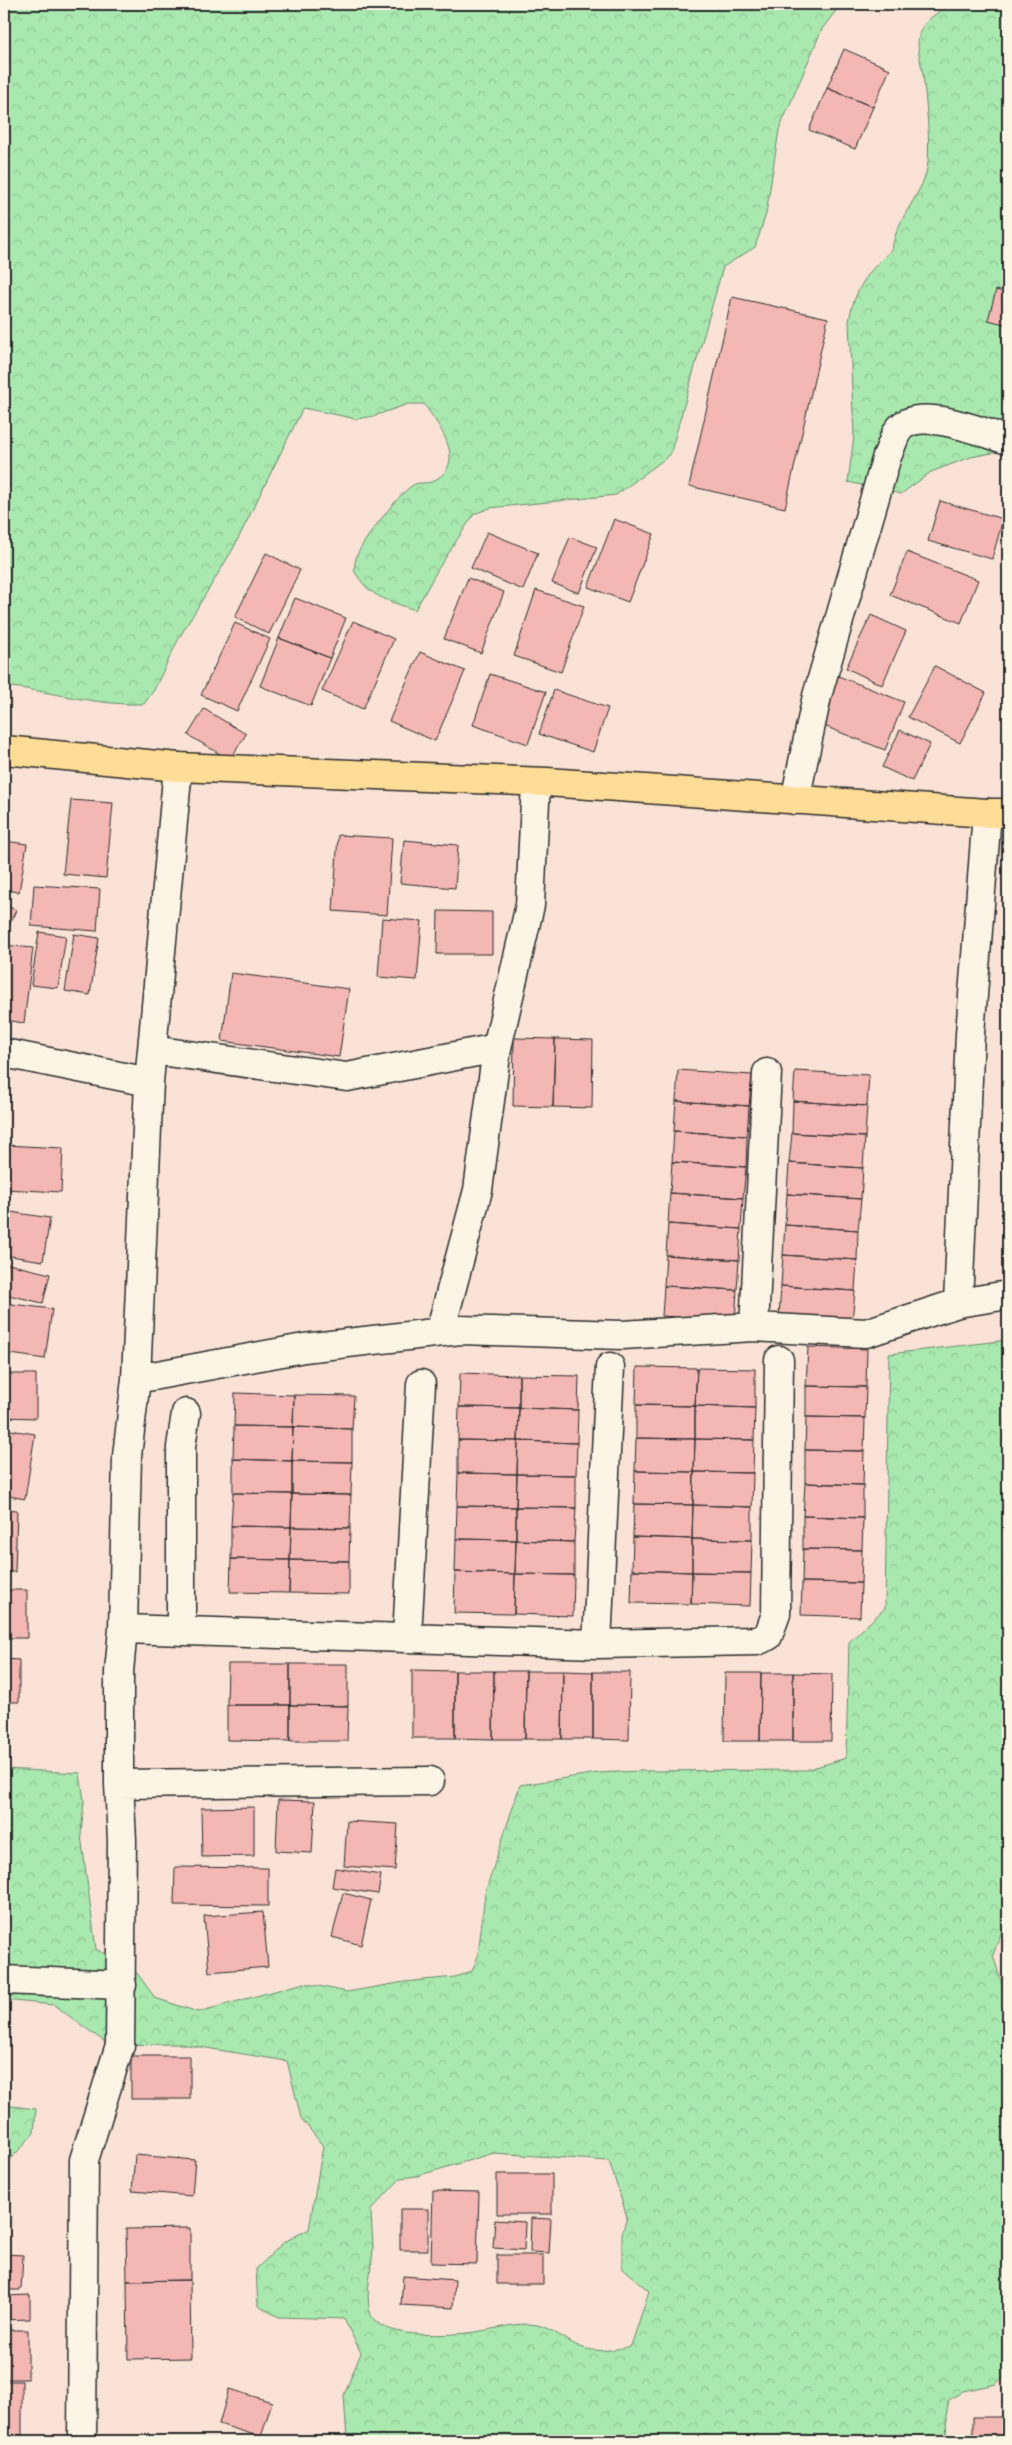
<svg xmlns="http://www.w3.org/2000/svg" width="1012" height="2445" viewBox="0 0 1012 2445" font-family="'Shantell Sans',sans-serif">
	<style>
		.forest { fill: url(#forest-crowns); stroke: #6a8a6d; fill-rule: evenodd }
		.building { fill: #f4b8b4; stroke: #2b2b2b }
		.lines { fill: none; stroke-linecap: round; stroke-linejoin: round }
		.minor-casing { stroke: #2b2b2b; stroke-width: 31 }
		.major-casing { stroke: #2b2b2b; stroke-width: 31 }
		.minor { stroke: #fcf5e5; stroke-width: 28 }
		.major { stroke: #ffdd96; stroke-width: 28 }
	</style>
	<defs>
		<pattern id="forest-crowns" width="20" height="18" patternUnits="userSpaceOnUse" patternTransform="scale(1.25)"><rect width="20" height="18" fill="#a9e8af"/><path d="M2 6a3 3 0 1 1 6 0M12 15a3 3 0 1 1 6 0" fill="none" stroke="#92c797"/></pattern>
	</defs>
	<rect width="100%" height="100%" fill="#fae3d6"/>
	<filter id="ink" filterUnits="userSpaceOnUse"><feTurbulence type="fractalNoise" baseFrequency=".02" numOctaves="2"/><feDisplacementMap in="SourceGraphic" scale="10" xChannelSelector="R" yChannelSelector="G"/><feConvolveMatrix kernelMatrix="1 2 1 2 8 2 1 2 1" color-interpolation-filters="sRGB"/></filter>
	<g filter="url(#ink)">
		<!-- forest -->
		<path class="forest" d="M 4,4 L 841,4 L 822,29 L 779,130 L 766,214 L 755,247 L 723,267 L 670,455 L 616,495 L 490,508 L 474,514 L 438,569 L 415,610 C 387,600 369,598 354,570 C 355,565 355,560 357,555 C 362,542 402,489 415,484 C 420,482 428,484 433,481 C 469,463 439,426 424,404 L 408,404 L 374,416 L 357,419 L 303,408 L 233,549 L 179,638 L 154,690 L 144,704 C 96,706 51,691 4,686 Z
			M 950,4 L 1008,4 L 1008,450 L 971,457 L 931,472 L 901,494 L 848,482 L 854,436 L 849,322 C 853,292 868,270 892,250 C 896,216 925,194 928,162 C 930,133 926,103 923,74 C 921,62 915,44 920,32 C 925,18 939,13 950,4 Z
			M 1008,1340 L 1008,1915 L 993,1955 L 1003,1988 L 1008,1996 L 1008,2373 L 996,2384 L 963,2391 L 949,2400 L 946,2416 L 947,2441 L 347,2441 L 344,2395 L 361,2353 L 344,2319 L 279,2317 L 258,2306 L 256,2269 L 284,2242 L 309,2229 L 323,2146 L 301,2118 L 287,2061 L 181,2044 L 109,2045 L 54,2005 L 4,2000 L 4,1769 L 80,1773 L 84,1801 L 81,1835 L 96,1949 L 137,1973 L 155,1998 L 198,2012 L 304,1983 L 347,1992 L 404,1982 L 455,1977 L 472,1971 L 478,1956 L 485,1893 L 520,1785 L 598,1773 L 639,1771 L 806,1770 L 846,1758 L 849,1642 L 885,1608 L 889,1354 ZM 494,2153 L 609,2161 L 627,2217 L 622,2234 L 622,2268 L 649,2291 L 631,2346 C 613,2350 594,2354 576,2345 C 560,2337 547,2324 528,2324 C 508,2324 488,2331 468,2333 C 446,2335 377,2340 370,2312 C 365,2291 372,2270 373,2248 C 373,2236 371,2223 371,2210 L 401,2178 L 417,2176 Z
			M 4,2105 L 36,2109 L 34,2133 L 9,2161 L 4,2163 Z"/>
		<!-- building -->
		<path class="building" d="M 844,49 L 890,69 L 873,107 L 827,88 Z
			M 827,88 L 873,107 L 855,149 L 809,130 Z
			M 996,290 L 1008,293 L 1008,325 L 988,320 Z
			M 732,297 L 828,318 L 785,508 L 689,486 Z
			M 940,501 L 1003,519 L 992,559 L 928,541 Z
			M 614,519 L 654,534 L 628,602 L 588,587 Z
			M 487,532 L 538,553 L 523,590 L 471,568 Z
			M 570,537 L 597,547 L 579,593 L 552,583 Z
			M 907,552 L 978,580 L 961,623 L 890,595 Z
			M 266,553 L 300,570 L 269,634 L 235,617 Z
			M 468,578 L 504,592 L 481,653 L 444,639 Z
			M 536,590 L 584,606 L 561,672 L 514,656 Z
			M 295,598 L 346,618 L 330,658 L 279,638 Z
			M 871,615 L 906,631 L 882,685 L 846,668 Z
			M 353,621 L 394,639 L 363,709 L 322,691 Z
			M 235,623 L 270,639 L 237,711 L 201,695 Z
			M 279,638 L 330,658 L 311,706 L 260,686 Z
			M 420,652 L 465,671 L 435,741 L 389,721 Z
			M 935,666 L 986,693 L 960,743 L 908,717 Z
			M 490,674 L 546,692 L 528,744 L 473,725 Z
			M 838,676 L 904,702 L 885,750 L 819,724 Z
			M 554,690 L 608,708 L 593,752 L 539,734 Z
			M 204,709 L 246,734 L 230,760 L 188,735 Z
			M 900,730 L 930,744 L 912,781 L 882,767 Z
			M 71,800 L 113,803 L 106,878 L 63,874 Z
			M 338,835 L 392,838 L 387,915 L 333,911 Z
			M 404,840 L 458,845 L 455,888 L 400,883 Z
			M 4,841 L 27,844 L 19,892 L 4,890 Z
			M 34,885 L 100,889 L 97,931 L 31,926 Z
			M 4,905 L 16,910 L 4,937 Z
			M 438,911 L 492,912 L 492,954 L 437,954 Z
			M 382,918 L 422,921 L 417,980 L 378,977 Z
			M 39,932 L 66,936 L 58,988 L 31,985 Z
			M 74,934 L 99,938 L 90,995 L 65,991 Z
			M 4,945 L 33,948 L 24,1023 L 4,1020 Z
			M 231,973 L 349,989 L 339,1057 L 222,1041 Z
			M 514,1038 L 555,1039 L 553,1107 L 513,1106 Z
			M 555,1039 L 593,1040 L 592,1108 L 553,1107 Z
			M 678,1070 L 752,1075 L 749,1106 L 676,1101 Z
			M 795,1071 L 869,1075 L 867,1106 L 793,1101 Z
			M 676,1101 L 749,1106 L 747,1136 L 674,1131 Z
			M 793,1101 L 867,1106 L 865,1137 L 792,1133 Z
			M 674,1131 L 747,1136 L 746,1167 L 672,1162 Z
			M 792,1133 L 865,1137 L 863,1168 L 789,1163 Z
			M 4,1145 L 63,1148 L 61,1192 L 4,1189 Z
			M 672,1162 L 746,1167 L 743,1198 L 670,1193 Z
			M 789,1163 L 863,1168 L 861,1199 L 787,1194 Z
			M 670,1193 L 743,1198 L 741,1229 L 668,1224 Z
			M 787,1194 L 861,1199 L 858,1230 L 785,1225 Z
			M 4,1211 L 50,1218 L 43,1261 L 4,1255 Z
			M 668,1224 L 741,1229 L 739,1260 L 666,1255 Z
			M 785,1225 L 858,1230 L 857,1260 L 783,1255 Z
			M 666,1255 L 739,1260 L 737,1290 L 664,1286 Z
			M 783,1255 L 857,1260 L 855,1291 L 781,1286 Z
			M 4,1263 L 50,1274 L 43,1303 L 4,1294 Z
			M 664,1286 L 737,1290 L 735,1321 L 662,1316 Z
			M 781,1286 L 855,1291 L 852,1322 L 779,1317 Z
			M 4,1303 L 52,1309 L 45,1359 L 4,1353 Z
			M 808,1347 L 867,1349 L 866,1387 L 806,1386 Z
			M 637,1367 L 697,1368 L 695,1406 L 636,1405 Z
			M 697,1368 L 755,1369 L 755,1408 L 695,1406 Z
			M 460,1373 L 519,1375 L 519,1408 L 459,1407 Z
			M 4,1374 L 36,1374 L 36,1418 L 4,1417 Z
			M 519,1375 L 579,1376 L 578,1410 L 519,1408 Z
			M 806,1386 L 866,1387 L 865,1418 L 806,1417 Z
			M 235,1393 L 294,1395 L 293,1427 L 234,1426 Z
			M 294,1395 L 354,1396 L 352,1429 L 293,1427 Z
			M 636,1405 L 695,1406 L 695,1439 L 636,1438 Z
			M 695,1406 L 755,1408 L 754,1440 L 695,1439 Z
			M 459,1407 L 519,1408 L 518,1441 L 458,1440 Z
			M 519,1408 L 578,1410 L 577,1443 L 518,1441 Z
			M 806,1417 L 865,1418 L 864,1451 L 805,1450 Z
			M 234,1426 L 293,1427 L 292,1461 L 233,1459 Z
			M 293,1427 L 352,1429 L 352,1462 L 292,1461 Z
			M 4,1429 L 35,1434 L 25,1499 L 4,1495 Z
			M 636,1438 L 695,1439 L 694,1472 L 635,1471 Z
			M 695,1439 L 754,1440 L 753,1473 L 694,1472 Z
			M 458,1440 L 518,1441 L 517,1474 L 458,1473 Z
			M 518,1441 L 577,1443 L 576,1475 L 517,1474 Z
			M 805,1450 L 864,1451 L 863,1485 L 805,1483 Z
			M 233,1459 L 292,1461 L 292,1494 L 233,1493 Z
			M 292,1461 L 352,1462 L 351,1495 L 292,1494 Z
			M 635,1471 L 694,1472 L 693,1505 L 634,1504 Z
			M 694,1472 L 753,1473 L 752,1507 L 693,1505 Z
			M 458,1473 L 517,1474 L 516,1507 L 457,1506 Z
			M 517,1474 L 576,1475 L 576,1508 L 516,1507 Z
			M 805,1483 L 863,1485 L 863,1518 L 803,1516 Z
			M 233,1493 L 292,1494 L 291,1527 L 231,1526 Z
			M 292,1494 L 351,1495 L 350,1528 L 291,1527 Z
			M 634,1504 L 693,1505 L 692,1539 L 633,1537 Z
			M 693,1505 L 752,1507 L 752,1540 L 692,1539 Z
			M 457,1506 L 516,1507 L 516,1540 L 456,1539 Z
			M 516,1507 L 576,1508 L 574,1542 L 516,1540 Z
			M 4,1509 L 17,1510 L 15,1572 L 4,1572 Z
			M 803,1516 L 863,1518 L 862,1550 L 803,1549 Z
			M 231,1526 L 291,1527 L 290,1560 L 231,1559 Z
			M 291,1527 L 350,1528 L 349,1561 L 290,1560 Z
			M 633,1537 L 692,1539 L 692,1572 L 632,1570 Z
			M 456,1539 L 516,1540 L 515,1574 L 455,1572 Z
			M 692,1539 L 752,1540 L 751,1573 L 692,1572 Z
			M 516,1540 L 574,1542 L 574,1575 L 515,1574 Z
			M 803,1549 L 862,1550 L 861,1583 L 802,1582 Z
			M 231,1559 L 290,1560 L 289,1593 L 230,1592 Z
			M 290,1560 L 349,1561 L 349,1594 L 289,1593 Z
			M 632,1570 L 692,1572 L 691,1604 L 631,1603 Z
			M 455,1572 L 515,1574 L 514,1614 L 454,1613 Z
			M 692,1572 L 751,1573 L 750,1606 L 691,1604 Z
			M 515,1574 L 574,1575 L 573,1616 L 514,1614 Z
			M 802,1582 L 861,1583 L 860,1617 L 801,1615 Z
			M 4,1590 L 27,1590 L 27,1638 L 4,1638 Z
			M 4,1659 L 19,1660 L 19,1702 L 4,1702 Z
			M 228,1664 L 290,1664 L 290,1705 L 227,1705 Z
			M 290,1664 L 348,1664 L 348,1706 L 290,1705 Z
			M 412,1670 L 455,1671 L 455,1738 L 412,1738 Z
			M 455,1671 L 494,1671 L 493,1739 L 455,1738 Z
			M 494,1671 L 526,1671 L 525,1739 L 493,1739 Z
			M 526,1671 L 563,1671 L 562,1739 L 525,1739 Z
			M 563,1671 L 593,1672 L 593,1739 L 562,1739 Z
			M 593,1672 L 630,1672 L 629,1740 L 593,1739 Z
			M 725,1673 L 761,1673 L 760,1741 L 724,1741 Z
			M 761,1673 L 793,1673 L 793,1741 L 760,1741 Z
			M 793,1673 L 832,1674 L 831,1741 L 793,1741 Z
			M 227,1705 L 290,1705 L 290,1741 L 227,1740 Z
			M 290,1705 L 348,1706 L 347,1741 L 290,1741 Z
			M 278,1800 L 315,1801 L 312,1853 L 276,1851 Z
			M 254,1807 L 254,1856 L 202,1857 L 201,1808 Z
			M 347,1821 L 398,1824 L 395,1870 L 344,1866 Z
			M 175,1867 L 268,1868 L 268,1906 L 174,1905 Z
			M 335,1868 L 381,1875 L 378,1894 L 332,1887 Z
			M 343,1893 L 371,1900 L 361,1945 L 332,1937 Z
			M 263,1912 L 268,1967 L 209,1972 L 204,1916 Z
			M 131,2056 L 190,2056 L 190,2099 L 131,2099 Z
			M 135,2155 L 195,2160 L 192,2196 L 132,2191 Z
			M 497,2174 L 552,2174 L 552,2214 L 497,2214 Z
			M 433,2191 L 479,2192 L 477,2264 L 431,2263 Z
			M 400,2209 L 428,2209 L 428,2250 L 400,2250 Z
			M 531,2218 L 551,2219 L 549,2253 L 530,2252 Z
			M 495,2220 L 525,2222 L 524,2250 L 493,2248 Z
			M 190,2228 L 190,2280 L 127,2281 L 126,2229 Z
			M 4,2254 L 23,2255 L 21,2290 L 4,2290 Z
			M 497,2255 L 543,2255 L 543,2284 L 497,2284 Z
			M 403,2276 L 455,2280 L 453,2308 L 401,2305 Z
			M 190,2280 L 191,2358 L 128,2359 L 127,2281 Z
			M 30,2295 L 30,2319 L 4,2320 L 4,2296 Z
			M 4,2330 L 28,2330 L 28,2379 L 4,2379 Z
			M 4,2381 L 22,2381 L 22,2435 L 4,2434 Z
			M 229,2389 L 272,2402 L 261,2437 L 219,2424 Z
			M 973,2417 L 1008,2417 L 1008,2441 L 973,2441 Z"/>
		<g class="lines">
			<defs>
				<path id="minor" d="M 795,800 L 817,696 L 887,456 C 891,449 894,434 900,428 C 921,406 983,433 1008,440
					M 152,1050 L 347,1077 L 497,1048
					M 4,1053 L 149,1082
					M 958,1303 L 970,1034 L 987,813
					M 754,1327 L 767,1073
					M 440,1332 L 478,1190 L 497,1048 L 530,905 L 536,782
					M 136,1379 L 304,1348 L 460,1330 L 622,1335 L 754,1327 L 866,1333 L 958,1303 L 1008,1295
					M 123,1629 L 597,1644 L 757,1641 L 768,1636 L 776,1614 L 779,1360
					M 181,1631 L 181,1447 L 186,1413
					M 407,1637 L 421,1384
					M 597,1644 L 610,1367
					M 119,1784 L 430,1781
					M 4,1980 L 122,1985
					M 82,2441 L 84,2160 L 120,2045 L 122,1840 L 119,1784 L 119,1672 L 123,1629 L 127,1456 L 136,1379 L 149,1082 L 178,767"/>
				<path id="major" d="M 4,750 L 178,767 L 547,782 L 987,813 L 1008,813"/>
			</defs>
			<!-- minor casing -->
			<use href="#minor" class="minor-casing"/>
			<!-- major casing -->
			<use href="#major" class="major-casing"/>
			<!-- minor -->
			<use href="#minor" class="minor"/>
			<!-- major -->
			<use href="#major" class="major"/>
		</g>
	</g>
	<!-- margin -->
	<rect width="1012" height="2445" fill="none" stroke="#fcf5e5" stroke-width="20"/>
	<rect x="10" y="10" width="992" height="2425" fill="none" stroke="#2b2b2b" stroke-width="2" filter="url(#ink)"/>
</svg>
